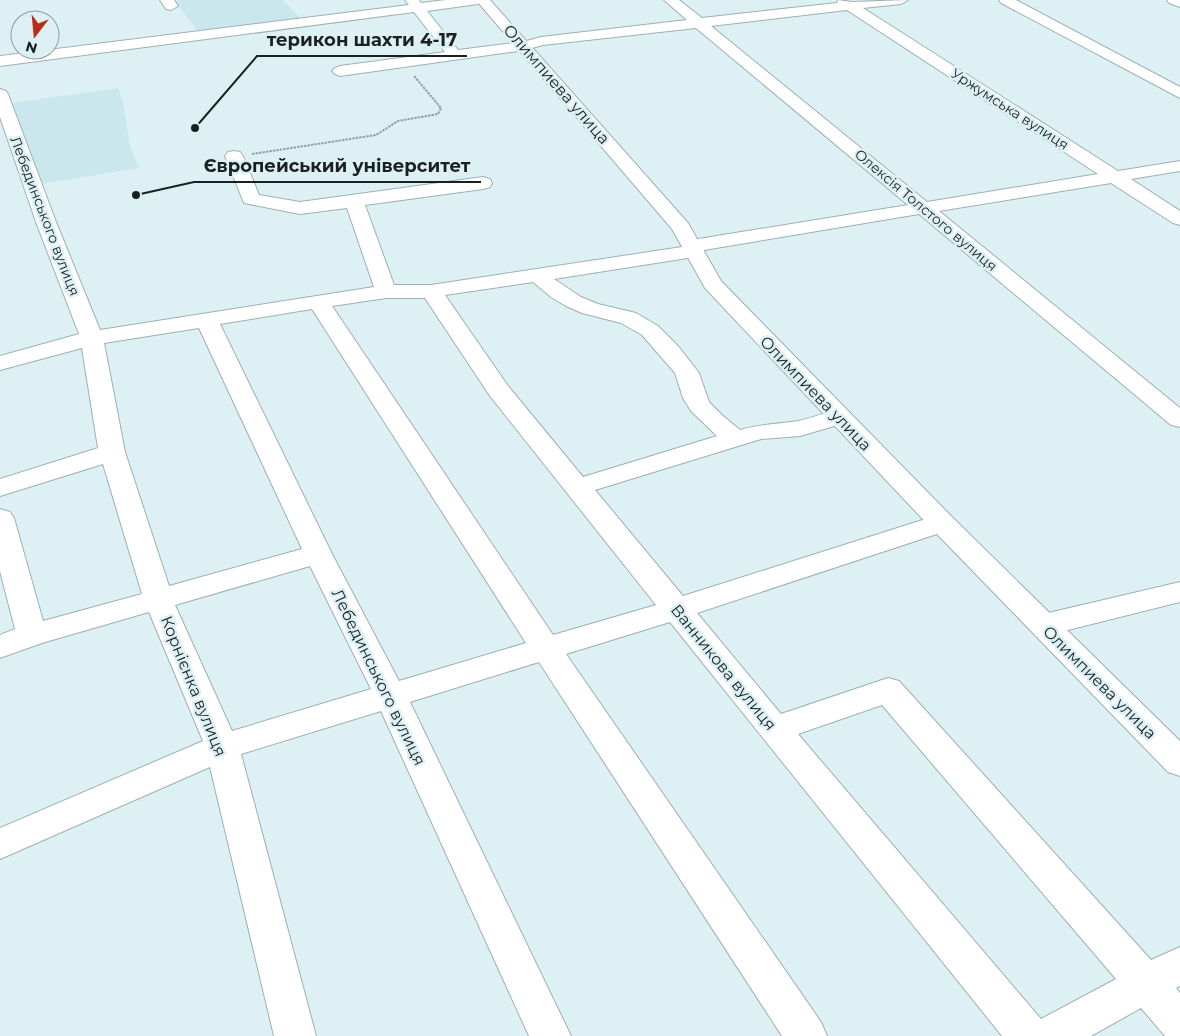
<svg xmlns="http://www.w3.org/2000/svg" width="1180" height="1036" viewBox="0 0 1180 1036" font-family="Montserrat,sans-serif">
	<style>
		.built { fill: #cae7ed }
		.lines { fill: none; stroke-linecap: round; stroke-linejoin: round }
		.minor-casing { stroke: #9dafb3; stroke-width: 2 }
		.major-casing { stroke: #9dafb3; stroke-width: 2 }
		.path { stroke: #92a1a5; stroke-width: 2; stroke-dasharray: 2.5 1; stroke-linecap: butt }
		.minor { fill: #fff; fill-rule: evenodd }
		.major { fill: #fff; fill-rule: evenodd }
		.labels { text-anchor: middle; stroke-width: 5; stroke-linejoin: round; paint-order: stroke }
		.far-street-label { font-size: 14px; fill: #192022; stroke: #ddf1f5 }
		.street-label { font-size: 16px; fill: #192022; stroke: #ddf1f5 }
		.leader { fill: none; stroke: #192022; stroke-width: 2 }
		.callout-dot { fill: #192022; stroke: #ddf1f5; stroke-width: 2 }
		.callout-label { font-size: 18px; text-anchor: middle; font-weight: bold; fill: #192022; stroke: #ddf1f5; stroke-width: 5; stroke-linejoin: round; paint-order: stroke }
	</style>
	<rect width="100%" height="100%" fill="#ddf1f5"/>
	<!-- built -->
	<path class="built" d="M 174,0 L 283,0 L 300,18 L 199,33 Z
		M 118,88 L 123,102 L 130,147 L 139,168 L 35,185 L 12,103 Z"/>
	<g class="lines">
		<defs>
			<path id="minor" d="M 160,0 L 174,0 L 178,6 L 171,10 L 166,9 Z
				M 405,0 L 419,0 L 421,3 L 446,0 L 485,0 L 478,4 L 427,11 L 458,50 L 523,42 L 541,37 L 687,20 L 664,0 L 679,0 L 702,18 L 837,3 L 838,0 L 852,2 L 908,0 L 901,4 L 863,8 L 1118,171 L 1180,161 L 1180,171 L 1131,179 L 1180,211 L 1180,225 L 1173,223 L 1111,183 L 939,211 L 1180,408 L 1180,427 L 1171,425 L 919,214 L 704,250 L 701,255 L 694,257 L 554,279 L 581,297 L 598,304 L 636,313 L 658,326 L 678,346 L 699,373 L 709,402 L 723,416 L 740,430 C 760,424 779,424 798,421 C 815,418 831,408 848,412 L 851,417 L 848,422 L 800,436 L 761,439 L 595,490 L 683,596 L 932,517 L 942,514 L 952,517 L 956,523 L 952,529 L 697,613 L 781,714 L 888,678 L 899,681 L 1151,960 L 1180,947 L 1180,986 L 1176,988 L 1180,993 L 1180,1036 L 1165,1036 L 1141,1008 L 1091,1036 L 1002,1036 L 670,622 L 566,654 L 821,1022 L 827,1036 L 782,1036 L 539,662 L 410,702 L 571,1036 L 529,1036 L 381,711 L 241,754 L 316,1036 L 274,1036 L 210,767 L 0,859 L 0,828 L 203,741 L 149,612 L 42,643 L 0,658 L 0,635 L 15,629 L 0,571 L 0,509 L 10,512 L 14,518 L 43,621 L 142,594 L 103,464 L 0,496 L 0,479 L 98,448 L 82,348 L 0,370 L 0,356 L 79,334 L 36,222 L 0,117 L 0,89 L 6,91 L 8,94 L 56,222 L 100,330 L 374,287 L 347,208 L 300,214 L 244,203 L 225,156 L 228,152 L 234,151 L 240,152 L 243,156 L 259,195 L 300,202 L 483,177 L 490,179 L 492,183 L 490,187 L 483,189 L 365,205 L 394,285 L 431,285 L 682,247 L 685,242 L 692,240 L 908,205 L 696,28 L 543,45 L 525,50 L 340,76 L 335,74 L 332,71 L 335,68 L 340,66 L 445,52 L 414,12 L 0,66 L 0,56 L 409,5 ZM 847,10 L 1098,174 L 927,202 L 711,26 ZM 533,282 L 551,297 L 566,306 L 582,313 L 621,323 L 642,335 L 675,373 L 683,398 L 691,411 L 717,436 L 583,477 L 508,386 L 445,295 ZM 386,298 L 425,298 L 490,396 L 656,605 L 553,635 L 332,306 ZM 312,309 L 526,643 L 399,681 L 332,554 L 220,324 ZM 199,328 L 302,549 L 169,586 L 125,452 L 104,343 ZM 310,566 L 371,689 L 232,731 L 175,605 ZM 882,705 L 1116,979 L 1041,1019 L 798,734 Z
				M 999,0 L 1016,0 L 1180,87 L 1180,98 L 1001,3 Z
				M 1167,0 L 1180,0 L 1180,7 L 1169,3 Z
				M 1180,582 L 1180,602 L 1044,636 L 1033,633 L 1029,625 L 1033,617 L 1044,614 Z"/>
			<path id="major" d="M 476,0 L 490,0 L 688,223 L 721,281 L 952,517 L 1180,741 L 1180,776 L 1168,772 L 932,529 L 705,288 L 672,229 Z"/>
		</defs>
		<!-- minor casing -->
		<use href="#minor" class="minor-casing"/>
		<!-- major casing -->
		<use href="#major" class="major-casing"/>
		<!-- path -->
		<path class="path" d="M 252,154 L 376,135 L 398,121 L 438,114 L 441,108 L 414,76"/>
		<!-- minor -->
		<use href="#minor" class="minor"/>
		<!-- major -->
		<use href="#major" class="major"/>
	</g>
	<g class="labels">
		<!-- far-street labels -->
		<g class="far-street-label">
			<text transform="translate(1010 109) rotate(33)" y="5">Уржумська вулиця</text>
			<text transform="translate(926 210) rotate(40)" y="5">Олексія Толстого вулиця</text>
			<text transform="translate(45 216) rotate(69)" y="5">Лебединського вулиця</text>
		</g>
		<!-- street labels -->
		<g class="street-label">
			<text transform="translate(557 84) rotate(49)" y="6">Олимпиева улица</text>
			<text transform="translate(816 393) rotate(46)" y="6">Олимпиева улица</text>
			<text transform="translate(724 667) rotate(51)" y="6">Ванникова вулиця</text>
			<text transform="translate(379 677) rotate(64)" y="6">Лебединського вулиця</text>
			<text transform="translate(1100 682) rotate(45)" y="6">Олимпиева улица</text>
			<text transform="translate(194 686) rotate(68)" y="6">Корнієнка вулиця</text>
		</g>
	</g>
	<!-- callouts -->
	<path class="leader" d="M195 128L257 56H467M136 195L194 182H481"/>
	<g class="callout-dot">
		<circle cx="195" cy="128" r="5"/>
		<circle cx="136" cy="195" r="5"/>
	</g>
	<g class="callout-label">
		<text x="362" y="46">терикон шахти 4-17</text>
		<text x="337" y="172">Європейський університет</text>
	</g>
	<!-- north arrow -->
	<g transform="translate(35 35) rotate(196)"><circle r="24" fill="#ddf1f5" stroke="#8f9da1"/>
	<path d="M0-4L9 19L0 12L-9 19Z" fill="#b92d16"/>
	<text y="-8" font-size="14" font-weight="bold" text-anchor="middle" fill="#192022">N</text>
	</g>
</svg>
